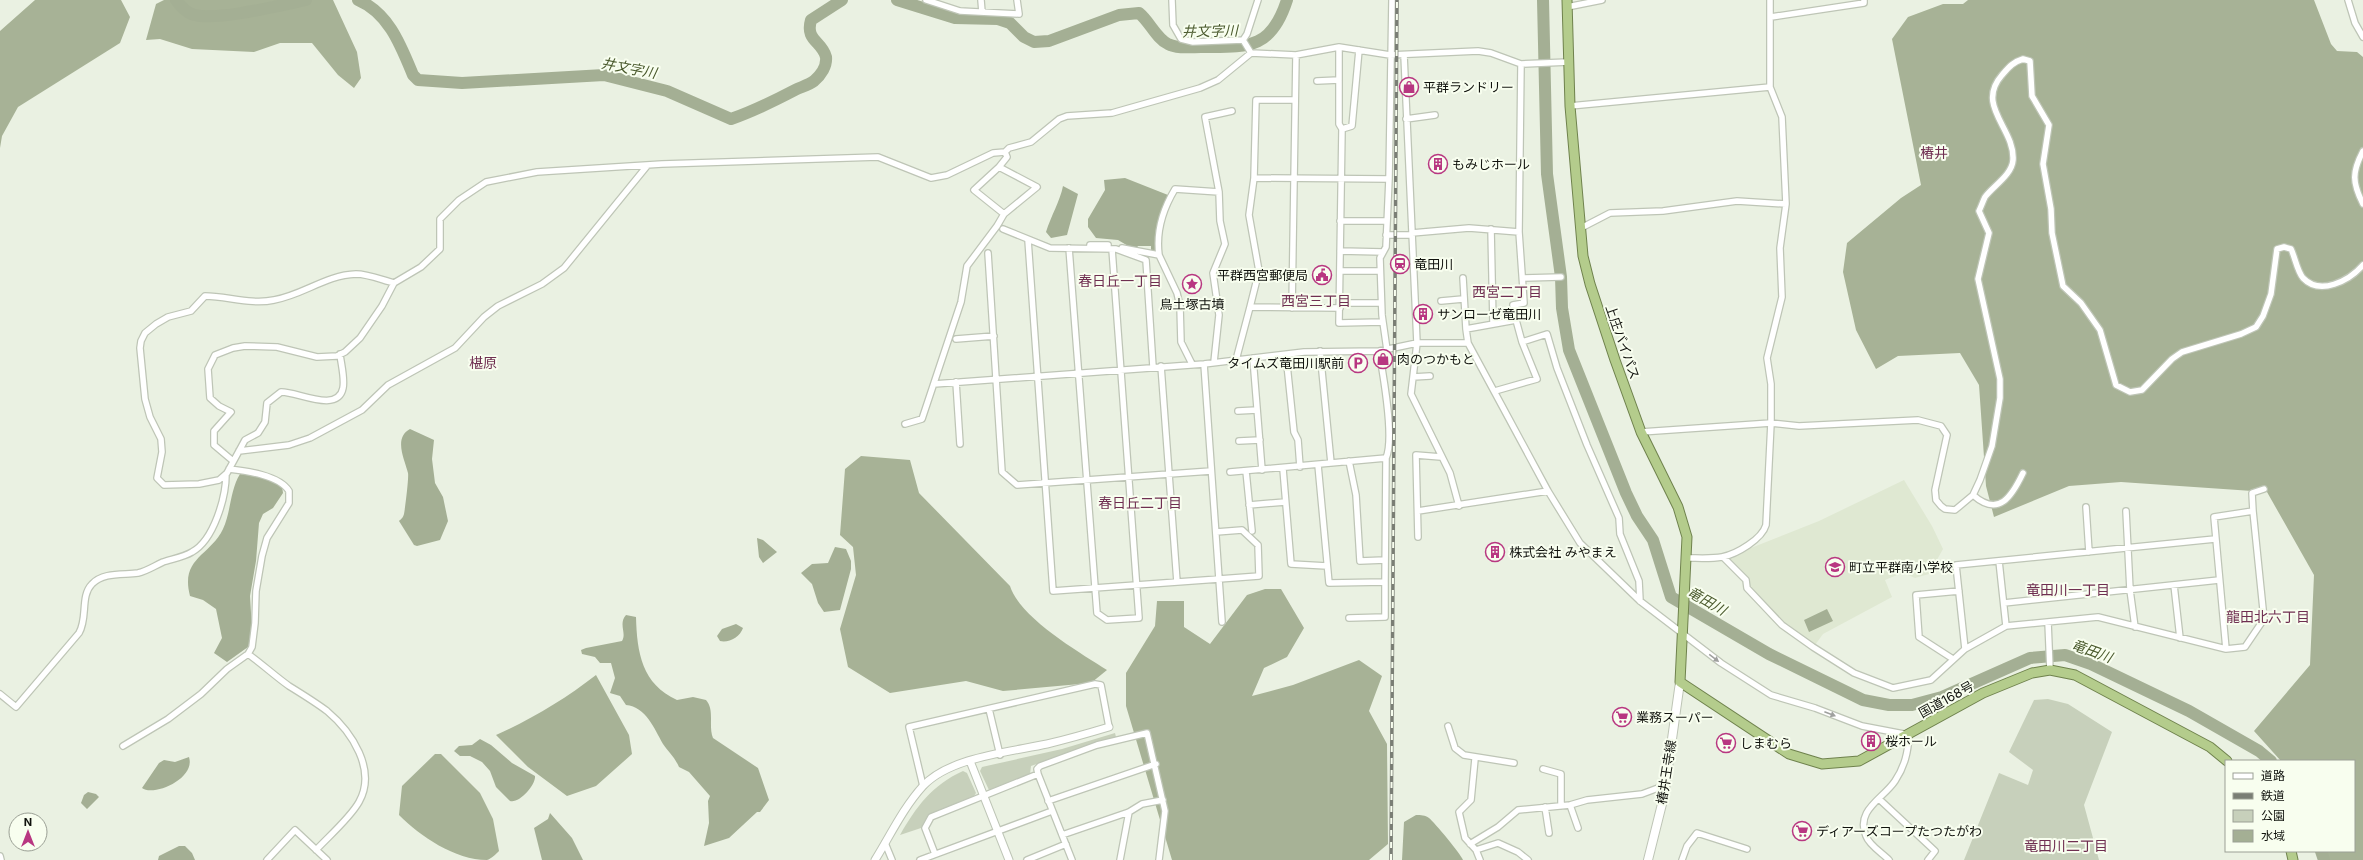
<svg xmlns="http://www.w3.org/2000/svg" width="2363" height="860" viewBox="0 0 2363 860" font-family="Inter,'Noto Sans JP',sans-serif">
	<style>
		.built { fill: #dfe8d2 }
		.green { fill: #c7d0bb }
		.forest { fill: #a7b296 }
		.water { fill: #a4af94 }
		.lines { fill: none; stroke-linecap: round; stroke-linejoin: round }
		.river { stroke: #a4af94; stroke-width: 12 }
		.minor-casing { stroke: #bec5b6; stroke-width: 8 }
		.tertiary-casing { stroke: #bec5b6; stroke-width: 9 }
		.secondary-casing { stroke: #bec5b6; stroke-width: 10 }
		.trunk-casing { stroke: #6f824d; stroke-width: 11 }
		.minor { stroke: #fff; stroke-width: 5.5 }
		.tertiary { stroke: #fff; stroke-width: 7 }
		.secondary { stroke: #fff; stroke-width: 8 }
		.trunk { stroke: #b4cc8c; stroke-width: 9 }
		.rail-casing { stroke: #7a7e75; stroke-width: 3.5 }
		.rail { stroke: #f8feef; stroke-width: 2; stroke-dasharray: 6; stroke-linecap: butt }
		.oneway { fill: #9fa09e }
		.labels { text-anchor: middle; stroke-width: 4; stroke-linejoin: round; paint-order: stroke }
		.poi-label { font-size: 13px; fill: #10120d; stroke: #f8feef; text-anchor: start }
		.street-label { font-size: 13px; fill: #10120d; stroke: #f8feef }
		.water-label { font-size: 14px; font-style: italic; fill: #49592c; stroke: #f8feef }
		.neighbourhood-label { font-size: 14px; fill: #6f2f51; stroke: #f8feef }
	</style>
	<rect width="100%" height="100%" fill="#eaf1e2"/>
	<!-- built -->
	<path class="built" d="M 1904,480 L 1932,526 L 1943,549 L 1929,574 L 1915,578 L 1906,574 L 1897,575 L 1885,580 L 1892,597 L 1823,634 L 1815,645 L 1783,623 L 1750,588 L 1750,579 L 1728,557 L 1819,521 Z"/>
	<!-- green -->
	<path class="green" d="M 2048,699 L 2068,704 L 2112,732 L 2084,805 L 2099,860 L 1964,860 L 1999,773 L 2028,785 L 2033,770 L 2009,752 L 2034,700 Z
		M 1115,733 L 1116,737 L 1031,766 L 1030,774 L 989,790 L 980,771 L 982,767 L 1062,749 Z
		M 963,771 L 967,773 L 976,793 L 974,796 L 928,815 L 921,828 L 900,835 C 916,807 932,785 963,771 Z"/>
	<!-- forest -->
	<path class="forest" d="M 35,0 L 121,0 L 130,17 L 120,43 L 18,107 L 2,136 L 0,148 L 0,31 Z
		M 164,0 L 333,0 L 357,52 L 361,78 L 354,88 L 338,75 L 312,43 L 280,43 L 254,52 L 192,49 L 160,39 L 146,40 L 156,4 Z
		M 1968,0 L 2314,0 L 2331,44 L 2337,51 L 2357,52 L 2363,57 L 2363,860 L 2326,860 L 2322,851 L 2354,851 L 2354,761 L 2281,761 L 2254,731 L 2310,665 L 2314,575 L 2267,492 L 2121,482 L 2069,486 L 1994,517 L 1986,486 L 1979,385 L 1960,353 L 1898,356 L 1876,369 L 1856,330 L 1843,272 L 1847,243 L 1901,198 L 1921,185 L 1892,39 L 1908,17 L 1943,4 L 1963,4 Z
		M 861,456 L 910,460 L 919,493 L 1010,586 C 1020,618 1079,652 1107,670 L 1091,683 L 1003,691 L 966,681 L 890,693 L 848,667 L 840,629 L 856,575 L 853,547 L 840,535 L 845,469 Z
		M 1265,589 L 1281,589 L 1304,628 L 1287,657 L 1264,668 L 1252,696 L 1293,685 L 1359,660 L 1382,676 L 1369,711 L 1387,744 L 1388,844 L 1369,860 L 1172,860 L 1126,706 L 1126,673 L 1155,626 L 1157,601 L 1184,601 L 1184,627 L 1210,644 L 1247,595 Z
		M 596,675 L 629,735 L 632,754 L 596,786 L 567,796 L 528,767 L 496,735 C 532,719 565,699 596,675 Z
		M 435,754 L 441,754 L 480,793 L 493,819 L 499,851 C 496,854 491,859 487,860 C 455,860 420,836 399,815 L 402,786 Z"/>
	<!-- water -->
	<path class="water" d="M 1125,178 L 1168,195 L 1156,229 L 1155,252 L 1151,252 L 1151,246 L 1138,246 L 1135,250 L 1118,240 L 1096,238 L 1088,227 L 1088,219 L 1105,190 L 1104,180 Z
		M 1063,186 L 1078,194 L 1067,235 L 1051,238 L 1046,232 C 1051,216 1060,201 1063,186 Z
		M 410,429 L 434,440 L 432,459 L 435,483 L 443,497 L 448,521 L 440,540 L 417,546 L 414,545 L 399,521 C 401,519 403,518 404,514 C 405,509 409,477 408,473 C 405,460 393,438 410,429 Z
		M 240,474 L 278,478 L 282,486 L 283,493 L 273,508 L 263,514 L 259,523 L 256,561 L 250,596 L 252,630 L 250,641 L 248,647 L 227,662 L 214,653 L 222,638 L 216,609 L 203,600 L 190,596 C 180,558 210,556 223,529 C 231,512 230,490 240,474 Z
		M 757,538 L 763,540 L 777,552 L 763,563 L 759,557 Z
		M 835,547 L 846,549 L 851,561 L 851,569 L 840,610 L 824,612 L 818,603 L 812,584 L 801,573 L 812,564 L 828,563 Z
		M 1827,609 L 1833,621 L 1809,632 L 1804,620 Z
		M 626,615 L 636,617 C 637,653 642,684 677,700 L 693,697 L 706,700 C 715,710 708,726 713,738 L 758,768 L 769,800 L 760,812 L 757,812 L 729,838 L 704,846 L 709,823 L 708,801 L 710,796 L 689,772 L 679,767 C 674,756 669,753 663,744 C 654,728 646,707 626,705 L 620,696 L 610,693 L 615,678 L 611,663 L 600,663 L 595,657 L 582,654 L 581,650 L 586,648 L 622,641 C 627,633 618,624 626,615 Z
		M 736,624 L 743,628 C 740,637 729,643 720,641 L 717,636 L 722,629 Z
		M 480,739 L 491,745 L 512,763 L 535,776 C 536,785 519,804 510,801 L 496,787 L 490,771 L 482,762 L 470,756 L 460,756 L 454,751 L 459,746 L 472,745 Z
		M 189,757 C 196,779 153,797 142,788 L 159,763 L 164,760 L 175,762 Z
		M 88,792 L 96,794 L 99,797 L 87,809 L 81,803 L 84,795 Z
		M 550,813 L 572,838 L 583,860 L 542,860 L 534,828 L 548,819 Z
		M 1416,815 C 1421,815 1425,815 1429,818 C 1434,822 1461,854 1463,860 L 1402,860 L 1404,822 Z
		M 179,846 L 185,846 L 192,853 L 195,860 L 158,860 L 159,856 Z"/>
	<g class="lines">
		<!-- river -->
		<path class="river" d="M 176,0 C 180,6 188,14 195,15 C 217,21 282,5 306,0
			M 358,0 C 389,13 401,46 413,75 L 418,80 L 462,83 L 604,75 L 667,91 L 731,119 C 754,111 774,101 795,90 C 801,87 809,85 814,81 C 821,75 827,66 826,57 C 822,41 805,41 811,20 L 842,0
			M 897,0 L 955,18 L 998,19 L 1010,23 L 1024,37 L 1034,42 L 1049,41 L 1119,15 L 1139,13 C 1150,22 1156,38 1168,44 C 1177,49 1192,47 1201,47 C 1248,47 1271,50 1287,0
			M 1543,0 L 1547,174 L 1561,277 L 1562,308 L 1569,350 L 1626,493 L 1637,516 L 1653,540 L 1671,597 L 1769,654 L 1863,700 L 1889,705 L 1912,705 L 1942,697 L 2030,658 L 2065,655 L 2091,664 L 2189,711 L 2259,751 L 2271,761
			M 2321,851 L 2324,860"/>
		<defs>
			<path id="minor" d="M 926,0 L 960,11 L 1019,14 L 1017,0
				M 981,0 L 982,12
				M 1172,0 L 1173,25 L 1181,39 L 1193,42 L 1243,40
				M 1258,0 L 1247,34 L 1243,40 L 1251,53 L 1296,55 L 1339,47 L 1390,55 L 1478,51 L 1491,53 L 1521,64 L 1569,62
				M 2348,0 L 2355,23 L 2363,37
				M 1567,7 L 1602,0
				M 1771,17 L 1864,3 L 1864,0
				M 1339,47 L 1339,124 L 1342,129 L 1339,323 L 1382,322
				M 1404,55 L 1417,343 L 1411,394 L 1450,473 L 1459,506
				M 1317,81 L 1339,80
				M 1570,106 L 1770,87
				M 1406,119 L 1435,115
				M 1342,129 L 1352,126 L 1359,50
				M 2363,151 C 2352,172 2352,182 2363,204
				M 999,167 L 974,190 L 1004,214
				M 1254,178 L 1389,179
				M 1219,192 L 1205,117 L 1232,111
				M 1340,221 L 1387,221
				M 1581,228 L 1610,213 L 1663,211 L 1737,201 L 1786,204
				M 1003,229 L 1050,248 L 1116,249 L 1146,260 L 1153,367
				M 1491,229 L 1493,323
				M 1412,233 L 1469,228 L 1519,232
				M 1386,235 L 1412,235
				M 1028,240 L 1053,591 L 1219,579 L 1204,364
				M 1090,245 L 1108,245
				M 1069,248 L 1097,613 L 1107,620 L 1139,618 L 1112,249
				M 1122,248 L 1159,255
				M 1340,251 L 1383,252
				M 988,253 L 1002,472 L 1017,485 L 1211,471
				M 1340,271 L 1380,271
				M 1463,278 L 1466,329
				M 1523,278 L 1561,277
				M 1441,301 L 1463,299
				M 1340,303 L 1381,303
				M 1250,307 L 1259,271 L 1249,215 L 1254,178 L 1256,100 L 1294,100
				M 1292,308 L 1296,55
				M 956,339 L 994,336
				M 1522,342 L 1547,334 L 1557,368 L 1587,445 L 1619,518 L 1620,534 L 1639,581 L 1640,601
				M 1468,343 L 1466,329 L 1516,320 L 1513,305 L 1524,303 L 1519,232 L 1521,64
				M 1387,350 L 1382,315 L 1380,258 L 1386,247 L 1389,179 L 1392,0
				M 1320,351 L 1331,463
				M 340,354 C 341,364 345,378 343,388 C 338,414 296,391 281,392 L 267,403 L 265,422 L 258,433 L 245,440 L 227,473 L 219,480 L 199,484 L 164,485 L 157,478 L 162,452 L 161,439 L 150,417 L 145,399 L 140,348 L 141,341 L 145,333 L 156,324 L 168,317 L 191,311 L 205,296 C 227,296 251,305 274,300 C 303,295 326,275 356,274 C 368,274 382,280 394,283
				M 1286,355 L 1294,432 L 1298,440 L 1300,467
				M 1253,358 L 1262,470
				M 1236,360 L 1250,307 L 1340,308
				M 1192,364 L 1181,342 L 1180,306 L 1177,293 L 1159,255 C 1156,232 1163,209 1175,189 L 1219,192 L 1220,221 L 1225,244 L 1213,273 L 1219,315 L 1214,362
				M 1161,366 L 1177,582
				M 1413,377 L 1430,376
				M 956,382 L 960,444
				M 934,384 L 1204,364 L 1304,352 L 1379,351 L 1417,343 L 1468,343 L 1548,491 L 1580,543 L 1640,601 L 1721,663 L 1771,695 L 1815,708 L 1862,726 L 1909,735 C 1908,752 1905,766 1895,781 C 1883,799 1855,810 1866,836 C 1869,845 1882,853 1889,860
				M 1495,391 L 1537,379 L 1522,342 L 1516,320
				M 1238,411 L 1257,410
				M 905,424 L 922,419 L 961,302 L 967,266 L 997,226 L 1004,214 L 1037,187 L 999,167 L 1007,157 L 1005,152
				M 1641,432 L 1771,423 L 1799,426 L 1918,420 L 1941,426 L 1947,435 L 1935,490 L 1936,500 L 1941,506 L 1945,509 L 1955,510 L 1973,495 L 1980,480 L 1992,446 L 2000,398 L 2000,379 L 1978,279 L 1989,233 L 1979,211 C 1981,207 1983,201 1985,197 C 1993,186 2012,175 2013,160 C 2015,128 1975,106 2002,75 C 2009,67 2013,62 2023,59 L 2030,61 L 2032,96 L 2049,125 L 2043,164 L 2051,209 L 2052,233 L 2063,286 L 2081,303 L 2100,330 L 2116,385 L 2130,392 L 2142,390 L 2172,359 L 2182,352 L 2241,334 L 2256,327 L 2263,316 L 2271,294 L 2277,249 L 2284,247 L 2291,249 C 2295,257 2297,271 2303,278 C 2320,296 2349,281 2363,265
				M 1239,441 L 1260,440
				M 239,451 L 289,445 L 310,438 L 362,410 L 388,385 L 455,348 L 484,317 L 498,306 L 542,284 L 564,268 L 647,166
				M 233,461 L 214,445 L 214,431 L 231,412 L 219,406 L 210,398 L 208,369 L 215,355 L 233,348 L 245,346 L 277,347 L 317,357 L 337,356 L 345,352 L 360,338 L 382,306 L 394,283 L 421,267 L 440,249 L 440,219 L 459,200 L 486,182 L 537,172 L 662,164 L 878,157 L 931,178 L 947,175 L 993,153 L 1005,152 L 1009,148 L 1031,142 L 1059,119 L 1067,116 L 1112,113 L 1200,88 L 1218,80 L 1251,53
				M 1349,461 L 1356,495 L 1360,561 L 1385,560
				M 1318,465 L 1329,583 L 1385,582 L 1386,458 C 1395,438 1383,374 1379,351
				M 1283,469 L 1291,564 L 1327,566
				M 1246,471 L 1252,531
				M 1230,472 L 1386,458
				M 1973,495 C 1999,518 2012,496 2023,473
				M 1249,505 L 1285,502
				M 2086,507 L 2089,552
				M 1418,511 L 1548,491
				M 2126,511 L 2130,590 L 2135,627
				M 2253,511 L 2252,493 L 2264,489
				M 1216,532 L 1242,530 L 1258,545 L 1259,576 L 1219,579 L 1222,622
				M 1418,537 L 1416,455 L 1441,457
				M 2215,539 L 1956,565 L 1965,649 L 2006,626 L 2098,617 L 2226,649 L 2245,647 L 2264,619 L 2253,511 L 2214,517 L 2226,649
				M 1723,557 L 1746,580 L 1747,588 L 1782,625 L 1813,647 L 1854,673 L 1893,688 L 1931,680 L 1965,649
				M 1687,558 C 1698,558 1711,559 1722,557 C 1737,554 1762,539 1766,525 L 1771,423 L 1771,384 L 1767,358 L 1782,297 L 1780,248 L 1786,204 L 1782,117 L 1770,87 L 1770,0
				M 1999,561 L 2006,626
				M 2174,585 L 2180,638
				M 2004,603 L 2219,580
				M 1349,618 L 1385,617 L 1385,582
				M 2048,622 L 2050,670
				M 248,654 C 262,664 275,676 289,686 C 302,694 315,702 327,711 C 352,732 377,770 359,802 C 350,818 329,836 316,850
				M 1953,659 L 1919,637 L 1916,595 L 1959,591
				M 0,694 L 16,707 L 79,633 C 88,618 80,596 92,584 C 103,572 123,575 138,573 C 147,571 154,566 163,562 C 172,559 184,557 192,552 C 214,540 226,497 226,474
				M 989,709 L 1000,755
				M 1448,726 L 1455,748 L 1464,755 L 1514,763
				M 123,746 L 168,719 L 201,694 L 227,669 L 248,654 L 252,647 L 255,623 L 256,591 L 262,556 L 267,538 L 289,503 L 289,491 C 279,475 246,471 229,469
				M 1475,759 L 1471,800 L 1459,812 L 1465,838 L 1476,850 L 1480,860
				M 1543,769 L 1561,774 L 1561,806
				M 1038,774 L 1037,769 L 1040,766 L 1097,745 L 1147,733 L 1165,811 L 1159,860
				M 923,786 L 909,727 L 1095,684 L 1101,685 L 1109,727
				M 1879,799 L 1935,851 L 1928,860
				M 1048,801 L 1156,764
				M 1570,805 L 1578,828
				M 1545,807 L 1549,833
				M 1062,835 L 1129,812 L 1142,804 L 1163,800
				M 885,843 L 892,860
				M 1470,844 L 1498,827 L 1518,810 L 1570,805 L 1587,800 L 1642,794 L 1666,785
				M 1476,850 L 1498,843 L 1518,852 L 1528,860
				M 935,854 L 925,828 L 931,817 L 1038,774 L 1072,860
				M 0,856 L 1,860
				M 267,860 L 295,830 L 327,860
				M 920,860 L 1052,811
				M 1027,860 L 1066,844
				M 1120,860 L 1129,812
				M 1682,860 L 1687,846 L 1697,833 L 1747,849"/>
			<path id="tertiary" d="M 970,761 L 1009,860
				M 875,860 C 890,836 903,808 923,786 C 950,757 1010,752 1047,744 C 1068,739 1089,733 1109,727"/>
			<path id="secondary" d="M 1648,860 L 1664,796 L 1680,682"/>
			<path id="trunk" d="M 1567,0 L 1570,106 L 1583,256 L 1590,284 L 1615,360 L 1641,432 L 1678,507 L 1687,537 L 1680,682 L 1789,754 L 1822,764 L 1859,761 L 1983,693 L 2032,673 L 2050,670 L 2075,675 L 2210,747 L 2227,761
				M 2291,851 L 2293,860"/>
		</defs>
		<!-- minor casing -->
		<use href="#minor" class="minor-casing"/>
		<!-- tertiary casing -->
		<use href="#tertiary" class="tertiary-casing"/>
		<!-- secondary casing -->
		<use href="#secondary" class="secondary-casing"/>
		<!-- trunk casing -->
		<use href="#trunk" class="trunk-casing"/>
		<!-- minor -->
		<use href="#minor" class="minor"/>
		<!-- tertiary -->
		<use href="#tertiary" class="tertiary"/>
		<!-- secondary -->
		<use href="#secondary" class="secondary"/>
		<!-- trunk -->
		<use href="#trunk" class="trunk"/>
		<defs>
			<path id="rail" d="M 1391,860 L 1397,0"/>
		</defs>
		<!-- rail casing -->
		<use href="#rail" class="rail-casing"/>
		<!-- rail -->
		<use href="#rail" class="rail"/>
	</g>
	<!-- one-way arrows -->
	<defs><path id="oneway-solid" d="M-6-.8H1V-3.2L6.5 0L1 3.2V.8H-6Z"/></defs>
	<g class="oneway">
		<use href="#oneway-solid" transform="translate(1714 658) rotate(37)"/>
		<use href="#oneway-solid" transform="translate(1830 714) rotate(21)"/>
	</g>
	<!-- icons -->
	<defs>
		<symbol id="shop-ring" viewBox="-11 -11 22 22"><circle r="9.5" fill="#f8feef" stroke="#b83781" stroke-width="1.5"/><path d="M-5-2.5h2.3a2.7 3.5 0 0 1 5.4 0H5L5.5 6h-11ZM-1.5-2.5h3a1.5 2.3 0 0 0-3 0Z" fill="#b83781"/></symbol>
		<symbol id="building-ring" viewBox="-11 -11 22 22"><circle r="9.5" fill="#f8feef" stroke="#b83781" stroke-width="1.5"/><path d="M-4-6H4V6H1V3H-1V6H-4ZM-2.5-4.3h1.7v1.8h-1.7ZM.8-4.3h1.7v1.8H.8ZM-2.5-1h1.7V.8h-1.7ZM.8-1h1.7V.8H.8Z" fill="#b83781"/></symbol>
		<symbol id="station-ring" viewBox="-11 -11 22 22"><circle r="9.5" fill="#f8feef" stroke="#b83781" stroke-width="1.5"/><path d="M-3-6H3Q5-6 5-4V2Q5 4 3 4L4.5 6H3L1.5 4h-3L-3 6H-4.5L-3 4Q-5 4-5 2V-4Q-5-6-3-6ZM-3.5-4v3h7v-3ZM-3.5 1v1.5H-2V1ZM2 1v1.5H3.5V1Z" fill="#b83781"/></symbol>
		<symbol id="civic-ring" viewBox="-11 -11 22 22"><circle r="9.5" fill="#f8feef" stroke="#b83781" stroke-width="1.5"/><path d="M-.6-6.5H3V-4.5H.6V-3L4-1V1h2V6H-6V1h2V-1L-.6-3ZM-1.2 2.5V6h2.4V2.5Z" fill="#b83781"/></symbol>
		<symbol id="sight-ring" viewBox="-11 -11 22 22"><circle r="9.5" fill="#f8feef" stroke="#b83781" stroke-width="1.5"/><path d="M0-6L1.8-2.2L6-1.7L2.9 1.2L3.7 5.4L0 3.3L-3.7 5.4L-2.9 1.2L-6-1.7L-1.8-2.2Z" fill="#b83781"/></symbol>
		<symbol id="parking-ring" viewBox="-11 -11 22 22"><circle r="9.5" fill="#f8feef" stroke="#b83781" stroke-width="1.5"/><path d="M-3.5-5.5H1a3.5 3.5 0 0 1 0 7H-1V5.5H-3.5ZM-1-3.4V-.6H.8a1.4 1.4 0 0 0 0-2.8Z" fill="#b83781"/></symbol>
		<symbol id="school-ring" viewBox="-11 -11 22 22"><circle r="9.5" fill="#f8feef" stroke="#b83781" stroke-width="1.5"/><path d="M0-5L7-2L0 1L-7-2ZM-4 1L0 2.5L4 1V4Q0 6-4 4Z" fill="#b83781"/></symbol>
		<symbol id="supermarket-ring" viewBox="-11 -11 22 22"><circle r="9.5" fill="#f8feef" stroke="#b83781" stroke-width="1.5"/><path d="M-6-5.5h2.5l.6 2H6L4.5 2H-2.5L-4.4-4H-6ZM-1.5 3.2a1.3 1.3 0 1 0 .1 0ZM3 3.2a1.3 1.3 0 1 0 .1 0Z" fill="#b83781"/></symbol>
	</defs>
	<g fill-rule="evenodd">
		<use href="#shop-ring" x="1398" y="76" width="22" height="22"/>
		<use href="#building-ring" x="1427" y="153" width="22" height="22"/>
		<use href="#station-ring" x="1389" y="253" width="22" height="22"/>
		<use href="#civic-ring" x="1311" y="264" width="22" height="22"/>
		<use href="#sight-ring" x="1181" y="273" width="22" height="22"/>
		<use href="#building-ring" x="1412" y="303" width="22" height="22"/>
		<use href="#shop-ring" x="1372" y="348" width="22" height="22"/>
		<use href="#parking-ring" x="1347" y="352" width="22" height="22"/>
		<use href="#building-ring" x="1484" y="541" width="22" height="22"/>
		<use href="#school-ring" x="1824" y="556" width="22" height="22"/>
		<use href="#supermarket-ring" x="1611" y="706" width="22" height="22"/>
		<use href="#building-ring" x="1860" y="730" width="22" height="22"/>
		<use href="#supermarket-ring" x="1715" y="732" width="22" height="22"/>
		<use href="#supermarket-ring" x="1791" y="820" width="22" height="22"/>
	</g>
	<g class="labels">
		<!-- poi labels -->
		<g class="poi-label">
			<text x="1423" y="92">平群ランドリー</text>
			<text x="1452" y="169">もみじホール</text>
			<text x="1414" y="269">竜田川</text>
			<text x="1308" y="280" text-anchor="end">平群西宮郵便局</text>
			<text x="1192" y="309" text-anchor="middle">鳥土塚古墳</text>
			<text x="1437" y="319">サンローゼ竜田川</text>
			<text x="1397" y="364">肉のつかもと</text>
			<text x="1344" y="368" text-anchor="end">タイムズ竜田川駅前</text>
			<text x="1509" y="557">株式会社 みやまえ</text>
			<text x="1849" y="572">町立平群南小学校</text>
			<text x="1636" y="722">業務スーパー</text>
			<text x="1885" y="746">桜ホール</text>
			<text x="1740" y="748">しまむら</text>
			<text x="1816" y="836">ディアーズコープたつたがわ</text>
		</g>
		<!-- street labels -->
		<g class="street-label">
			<text transform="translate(1623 342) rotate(71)" y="5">上庄バイパス</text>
			<text transform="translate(1946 699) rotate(-29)" y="5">国道168号</text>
			<text transform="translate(1666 772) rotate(-81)" y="5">椿井王寺線</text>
		</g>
		<!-- water labels -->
		<g class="water-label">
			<text transform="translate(1210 31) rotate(-1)" y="5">井文字川</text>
			<text transform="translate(629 68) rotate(11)" y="5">井文字川</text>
			<text transform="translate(1707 601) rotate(30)" y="5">竜田川</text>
			<text transform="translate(2092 651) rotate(20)" y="5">竜田川</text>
		</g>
		<!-- neighbourhood labels -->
		<g class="neighbourhood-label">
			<text x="1934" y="158">椿井</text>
			<text x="1120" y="286">春日丘一丁目</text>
			<text x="1507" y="297">西宮二丁目</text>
			<text x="1316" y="306">西宮三丁目</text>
			<text x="483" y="368">椹原</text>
			<text x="1140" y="508">春日丘二丁目</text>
			<text x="2068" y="595">竜田川一丁目</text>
			<text x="2268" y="622">龍田北六丁目</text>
			<text x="2066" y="851">竜田川二丁目</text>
		</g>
	</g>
	<!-- legend -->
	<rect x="2225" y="760" width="130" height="92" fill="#f8feef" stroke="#9ba095"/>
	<rect x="2233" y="773" width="20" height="6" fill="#ffffff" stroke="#9ba095"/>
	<text x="2261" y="780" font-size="12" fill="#10120d">道路</text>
	<rect x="2233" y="793" width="20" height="6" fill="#7a7e75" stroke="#9ba095"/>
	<text x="2261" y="800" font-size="12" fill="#10120d">鉄道</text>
	<rect x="2233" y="810" width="20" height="12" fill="#c7d0bb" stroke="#9ba095"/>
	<text x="2261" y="820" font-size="12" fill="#10120d">公園</text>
	<rect x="2233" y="830" width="20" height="12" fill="#a4af94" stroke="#9ba095"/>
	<text x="2261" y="840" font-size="12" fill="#10120d">水域</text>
	<!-- north arrow -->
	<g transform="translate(28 832)"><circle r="19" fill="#f8feef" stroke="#9ba095"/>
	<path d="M0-3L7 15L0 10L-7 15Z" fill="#b83781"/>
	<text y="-6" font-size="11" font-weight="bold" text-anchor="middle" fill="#10120d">N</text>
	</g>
</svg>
